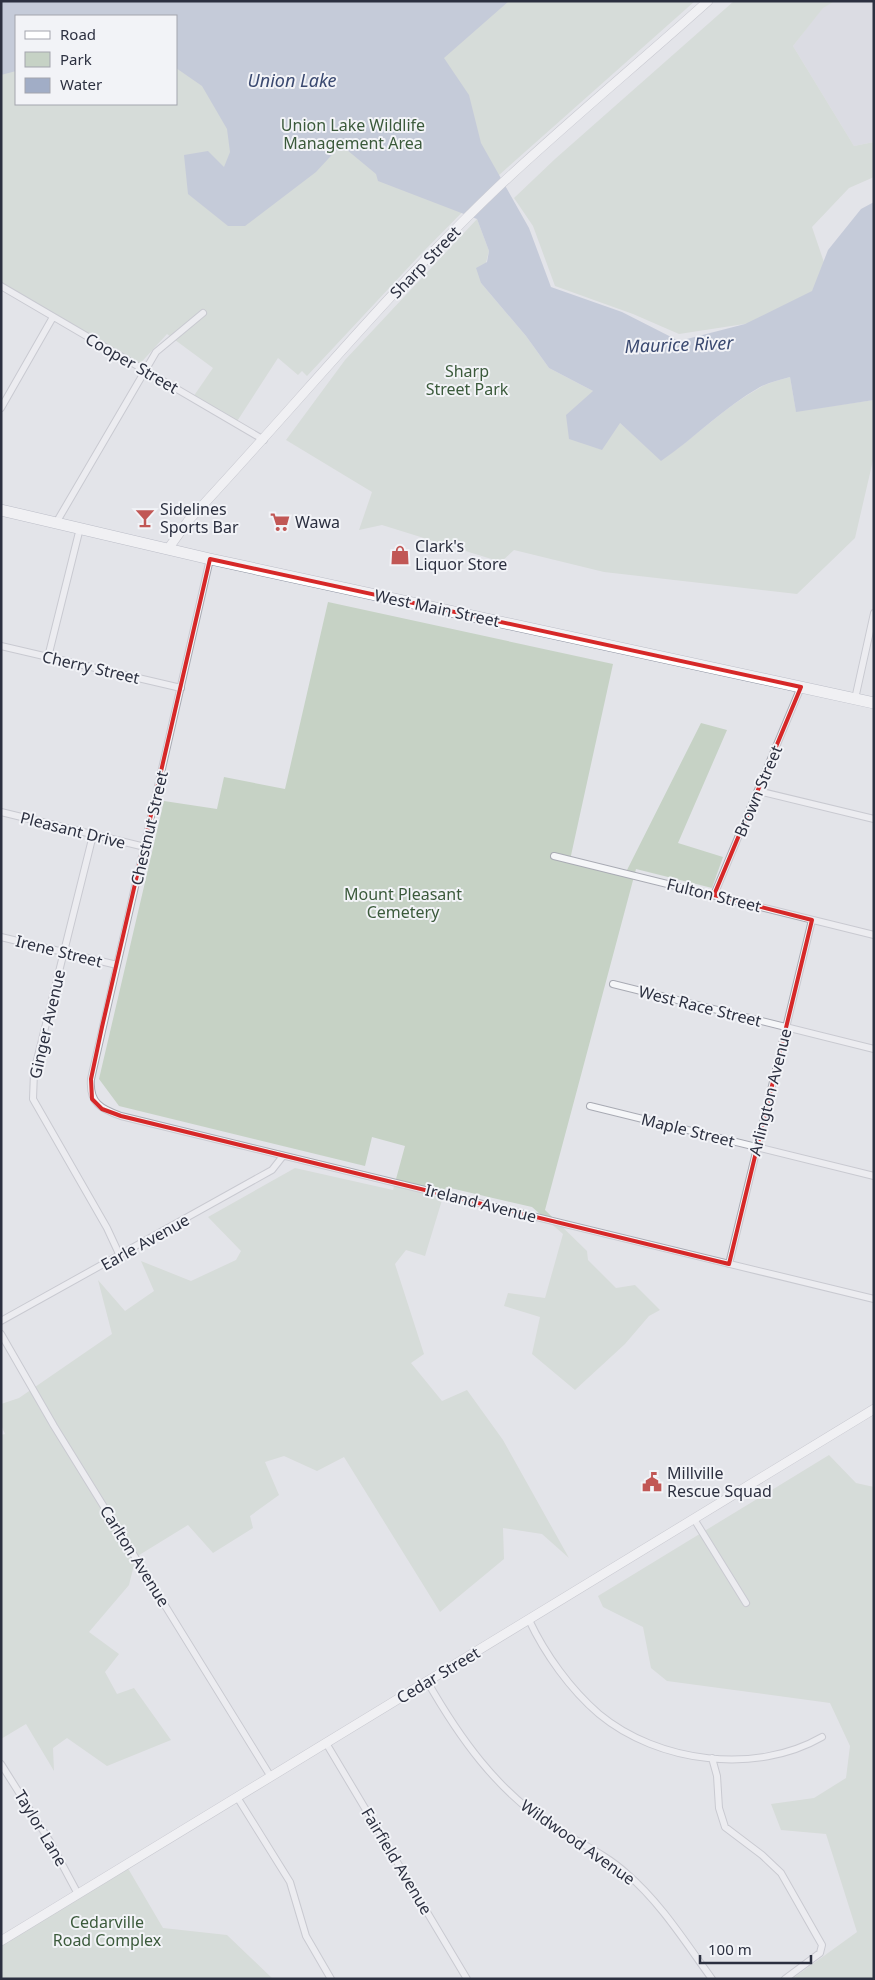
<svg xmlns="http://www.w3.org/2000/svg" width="875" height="1980" viewBox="0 0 875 1980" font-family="'Noto Sans',sans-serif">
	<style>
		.built { fill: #d1d3db }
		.green { fill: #c6d2c5; fill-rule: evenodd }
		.water { fill: #a1adc6 }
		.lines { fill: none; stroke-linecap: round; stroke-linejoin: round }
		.street-casing { stroke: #a8aab3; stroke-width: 8 }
		.secondary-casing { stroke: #a8aab3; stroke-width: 10 }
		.highway-casing { stroke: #8b909f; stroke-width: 12 }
		.street { stroke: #f5f6f8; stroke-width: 6 }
		.secondary { stroke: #fff; stroke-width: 9 }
		.highway { stroke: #fff; stroke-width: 11 }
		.marked { fill: none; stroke: #d62828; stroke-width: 4; stroke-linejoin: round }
		.labels { text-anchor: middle; stroke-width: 4; stroke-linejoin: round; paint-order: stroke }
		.park-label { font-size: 16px; fill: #3b5a3b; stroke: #f2f3f7 }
		.street-label { font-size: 16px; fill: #2c3040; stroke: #f2f3f7 }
		.poi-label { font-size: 16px; fill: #2c3040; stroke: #f2f3f7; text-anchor: start }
		.water-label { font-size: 18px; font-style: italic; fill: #3a4970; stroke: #f2f3f7 }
	</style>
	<rect width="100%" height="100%" fill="#e3e4e9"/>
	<!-- built -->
	<path class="built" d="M 835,1 L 874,1 L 874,142 L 854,146 L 793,46 L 823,7 Z"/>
	<!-- green -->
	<path class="green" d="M 1,1 L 695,1 L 498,176 L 419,256 L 307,376 L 302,371 L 298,375 L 278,358 L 234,426 L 191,400 L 213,368 L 167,334 L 137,367 L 1,286 ZM 16,16 L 176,16 L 176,104 L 16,104 Z
		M 734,1 L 835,1 L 823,8 L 793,46 L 854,146 L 874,142 L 874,177 L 849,188 L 812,227 L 829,277 L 790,317 L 679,334 L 633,314 L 555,286 L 533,226 L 514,198 L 555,159 Z
		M 477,219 L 489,251 L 481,283 L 526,336 L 549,368 L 593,391 L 620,423 L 661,460 C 696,437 724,407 761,387 C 769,382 781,380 790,377 L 796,411 L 874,400 L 874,456 L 855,538 L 797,594 L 604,572 L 514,550 L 501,562 L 382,525 L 359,530 L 372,492 L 286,440 L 345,360 Z
		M 328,602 L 613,664 L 570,860 L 624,876 L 701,723 L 727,730 L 678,843 L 723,857 L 712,888 L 636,869 L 545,1210 L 587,1251 L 588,1260 L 616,1288 L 635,1285 L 660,1310 L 649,1316 L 625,1344 L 575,1390 L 532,1354 L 540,1317 L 504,1306 L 508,1293 L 545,1298 L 563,1234 L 532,1207 L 446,1187 L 425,1256 L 406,1250 L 395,1264 L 424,1354 L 411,1363 L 442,1401 L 467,1390 L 503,1440 L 569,1558 L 542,1534 L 503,1528 L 504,1559 L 440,1612 L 344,1457 L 317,1471 L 284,1456 L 265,1462 L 279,1495 L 250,1516 L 253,1528 L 213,1553 L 188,1525 L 136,1557 L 129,1585 L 89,1632 L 119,1654 L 105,1672 L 117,1694 L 134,1688 L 171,1740 L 107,1766 L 67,1738 L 53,1748 L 54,1771 L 26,1724 L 1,1739 L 1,1435 L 5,1434 L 1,1425 L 1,1404 L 19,1398 L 112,1334 L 98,1280 L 125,1311 L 154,1291 L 141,1261 L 191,1281 L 236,1260 L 241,1251 L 208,1217 L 295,1168 L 393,1190 L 405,1146 L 372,1137 L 365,1166 L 119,1106 L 99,1079 L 164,801 L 217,809 L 224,777 L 285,789 Z
		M 829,1455 L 856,1483 L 874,1487 L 874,1979 L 792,1979 L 857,1932 L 826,1834 L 781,1830 L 771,1804 L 814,1798 L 846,1778 L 850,1746 L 830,1703 L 667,1681 L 651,1668 L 643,1627 L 603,1607 L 598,1596 Z
		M 126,1865 L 163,1928 L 227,1935 L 273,1979 L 1,1979 L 1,1941 Z"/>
	<!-- water -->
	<path class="water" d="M 1,1 L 509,1 L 444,58 L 469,95 L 481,143 L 529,228 L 551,287 L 622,312 L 679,341 L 745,324 L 812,291 L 828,250 L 861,209 L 874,202 L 874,400 L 796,412 L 790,377 C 780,380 769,382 760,387 C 724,407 696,437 661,461 L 620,423 L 602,450 L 569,439 L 566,415 L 593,391 L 549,368 L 526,336 L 481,283 L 476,268 L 487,262 L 489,251 L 477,219 L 378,181 L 376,174 L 341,145 L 316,172 L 245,226 L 228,226 L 188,194 L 184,155 L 208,151 L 224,167 L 230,152 L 227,129 L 202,86 L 176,68 L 176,16 L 16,16 L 16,71 L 1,75 Z"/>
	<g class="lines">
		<defs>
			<path id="street" d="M 1,286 L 264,440
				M 1,408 L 53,317
				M 56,523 L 156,352 L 203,313
				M 210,559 L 91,1079 C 89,1103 101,1109 121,1116 L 874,1299
				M 1,646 L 181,688
				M 48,657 L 80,528
				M 855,699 L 874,613
				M 758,791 L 874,819
				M 1,812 L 145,847
				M 93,835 L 34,1072 L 33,1099 L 107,1228 L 120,1256
				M 554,856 L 874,935
				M 714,895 L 801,687
				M 1,937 L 117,965
				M 613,984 L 874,1049
				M 590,1106 L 874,1176
				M 729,1264 L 812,920
				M 1,1321 L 272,1170 L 283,1156
				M 1,1334 L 54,1426 L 271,1777
				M 694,1519 L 746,1603
				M 529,1620 C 545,1654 570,1689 599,1714 C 658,1763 756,1775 822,1737
				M 427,1681 C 459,1737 497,1791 552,1826 C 577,1842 604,1853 626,1873 C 661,1903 685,1942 712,1979
				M 326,1743 L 467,1979
				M 712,1758 L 717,1776 L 719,1808 L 725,1827 L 762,1855 L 781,1873 L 822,1945 L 820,1953 L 785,1979
				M 1,1764 L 49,1840 L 78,1894
				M 237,1797 L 290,1882 L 306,1936 L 331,1979"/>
			<path id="secondary" d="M 168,549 L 188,521 C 291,411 387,293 496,189 C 565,124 638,64 708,1
				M 1,1941 L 874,1409"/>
			<path id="highway" d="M 1,510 L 210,559 L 874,703"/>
		</defs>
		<!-- street casing -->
		<use href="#street" class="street-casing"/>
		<!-- secondary casing -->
		<use href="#secondary" class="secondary-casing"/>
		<!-- highway casing -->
		<use href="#highway" class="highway-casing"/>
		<!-- street -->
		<use href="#street" class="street"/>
		<!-- secondary -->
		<use href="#secondary" class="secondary"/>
		<!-- highway -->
		<use href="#highway" class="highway"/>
	</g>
	<!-- marked area -->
	<path d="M0 0H875V1980H0ZM 210,559 L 801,687 L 714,895 L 812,920 L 729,1264 L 121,1116 L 102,1109 L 92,1099 L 91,1079 L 102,1027 Z" fill="#e3e4e9" fill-opacity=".55" fill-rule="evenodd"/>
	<path class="marked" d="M 210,559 L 801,687 L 714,895 L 812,920 L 729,1264 L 121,1116 L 102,1109 L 92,1099 L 91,1079 L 102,1027 Z"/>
	<!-- icons -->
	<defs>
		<symbol id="bar-bare" viewBox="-9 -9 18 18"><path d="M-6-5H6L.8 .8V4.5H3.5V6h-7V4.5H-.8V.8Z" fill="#c15755" stroke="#f2f3f7" stroke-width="2.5" paint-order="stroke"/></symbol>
		<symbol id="supermarket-bare" viewBox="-9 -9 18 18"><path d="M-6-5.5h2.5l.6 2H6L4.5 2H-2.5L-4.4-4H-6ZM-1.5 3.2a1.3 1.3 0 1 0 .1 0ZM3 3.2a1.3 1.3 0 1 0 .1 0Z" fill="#c15755" stroke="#f2f3f7" stroke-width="2.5" paint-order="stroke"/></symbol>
		<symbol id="shop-bare" viewBox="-9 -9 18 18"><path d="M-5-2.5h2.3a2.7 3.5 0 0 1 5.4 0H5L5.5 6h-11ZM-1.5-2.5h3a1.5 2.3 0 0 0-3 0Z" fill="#c15755" stroke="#f2f3f7" stroke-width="2.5" paint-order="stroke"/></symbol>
		<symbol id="civic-bare" viewBox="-9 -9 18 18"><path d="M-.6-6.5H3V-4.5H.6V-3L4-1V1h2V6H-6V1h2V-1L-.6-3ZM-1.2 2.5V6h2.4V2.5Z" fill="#c15755" stroke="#f2f3f7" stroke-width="2.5" paint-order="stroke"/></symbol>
	</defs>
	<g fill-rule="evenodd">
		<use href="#bar-bare" x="131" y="504" width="28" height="28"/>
		<use href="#supermarket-bare" x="266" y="508" width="28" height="28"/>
		<use href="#shop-bare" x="386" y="541" width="28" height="28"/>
		<use href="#civic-bare" x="638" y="1468" width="28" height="28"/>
	</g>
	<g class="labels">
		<!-- park labels -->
		<g class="park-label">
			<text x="353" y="131">Union Lake Wildlife<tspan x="353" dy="18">Management Area</tspan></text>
			<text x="467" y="377">Sharp<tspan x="467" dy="18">Street Park</tspan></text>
			<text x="403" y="900">Mount Pleasant<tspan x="403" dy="18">Cemetery</tspan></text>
			<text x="107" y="1928">Cedarville<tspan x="107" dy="18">Road Complex</tspan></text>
		</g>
		<!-- street labels -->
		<g class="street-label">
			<text transform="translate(425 262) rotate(-46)" y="6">Sharp Street</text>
			<text transform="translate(132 363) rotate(30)" y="6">Cooper Street</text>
			<text transform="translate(437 608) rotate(12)" y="6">West Main Street</text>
			<text transform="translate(91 667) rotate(13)" y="6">Cherry Street</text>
			<text transform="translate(758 791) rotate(-67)" y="6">Brown Street</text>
			<text transform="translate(149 828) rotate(-77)" y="6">Chestnut Street</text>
			<text transform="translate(73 830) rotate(14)" y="6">Pleasant Drive</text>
			<text transform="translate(714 895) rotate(14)" y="6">Fulton Street</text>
			<text transform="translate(59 951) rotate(14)" y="6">Irene Street</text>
			<text transform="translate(700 1006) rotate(14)" y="6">West Race Street</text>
			<text transform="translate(47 1024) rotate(-77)" y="6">Ginger Avenue</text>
			<text transform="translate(770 1092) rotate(-76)" y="6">Arlington Avenue</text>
			<text transform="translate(688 1130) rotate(14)" y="6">Maple Street</text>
			<text transform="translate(481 1203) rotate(14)" y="6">Ireland Avenue</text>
			<text transform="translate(145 1242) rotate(-29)" y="6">Earle Avenue</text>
			<text transform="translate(135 1556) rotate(58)" y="6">Carlton Avenue</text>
			<text transform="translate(438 1675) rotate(-31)" y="6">Cedar Street</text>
			<text transform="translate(41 1828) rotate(59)" y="6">Taylor Lane</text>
			<text transform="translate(578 1842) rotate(35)" y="6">Wildwood Avenue</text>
			<text transform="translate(397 1861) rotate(59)" y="6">Fairfield Avenue</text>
		</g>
		<!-- poi labels -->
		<g class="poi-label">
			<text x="160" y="515">Sidelines<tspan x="160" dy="18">Sports Bar</tspan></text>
			<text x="295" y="528">Wawa</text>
			<text x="415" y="552">Clark's<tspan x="415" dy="18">Liquor Store</tspan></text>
			<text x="667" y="1479">Millville<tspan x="667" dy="18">Rescue Squad</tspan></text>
		</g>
		<!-- water labels -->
		<g class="water-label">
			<text x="292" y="87">Union Lake</text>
			<text transform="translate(679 345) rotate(-2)" y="6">Maurice River</text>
		</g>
	</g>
	<!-- border -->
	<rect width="875" height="1980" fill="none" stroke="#2c3040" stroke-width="5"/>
	<!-- legend -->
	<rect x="15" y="15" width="162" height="90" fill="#f2f3f7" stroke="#a3a5ae"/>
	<rect x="25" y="31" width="25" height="8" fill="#ffffff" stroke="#a3a5ae"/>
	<text x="60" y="40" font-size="15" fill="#2c3040">Road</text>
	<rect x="25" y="52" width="25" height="15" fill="#c6d2c5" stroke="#a3a5ae"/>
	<text x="60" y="65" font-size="15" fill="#2c3040">Park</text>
	<rect x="25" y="78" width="25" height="15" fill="#a1adc6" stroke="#a3a5ae"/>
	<text x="60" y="90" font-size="15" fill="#2c3040">Water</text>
	<!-- scale -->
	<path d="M700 1955v8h111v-8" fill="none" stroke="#2c3040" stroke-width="2.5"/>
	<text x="708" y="1955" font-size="15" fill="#2c3040" stroke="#f2f3f7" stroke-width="4" paint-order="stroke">100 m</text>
</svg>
